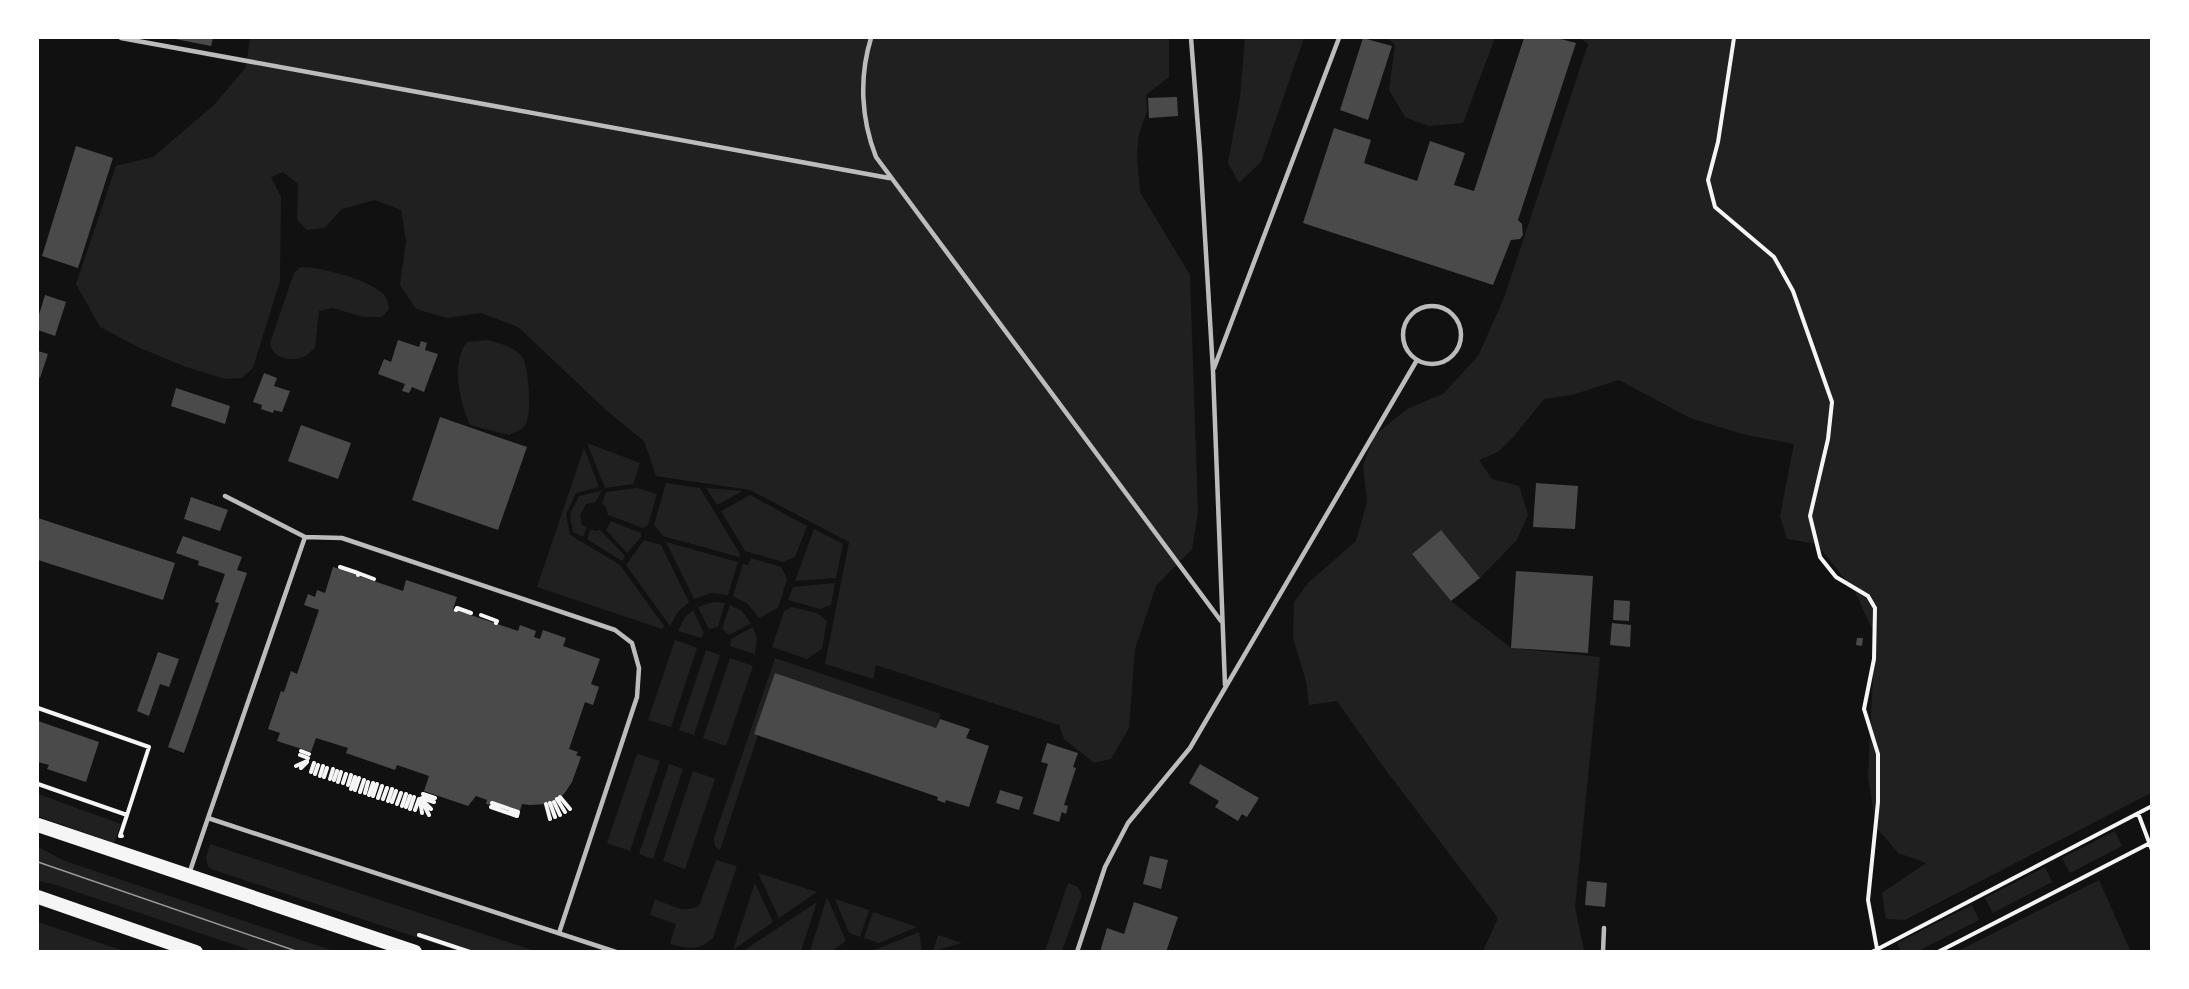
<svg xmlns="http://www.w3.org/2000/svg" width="2189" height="989" viewBox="0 0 2189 989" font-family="Georgia,serif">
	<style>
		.green { fill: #202020 }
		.building { fill: #4a4a4a }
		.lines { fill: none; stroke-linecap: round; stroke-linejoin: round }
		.path { stroke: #f5f5f5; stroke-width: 4 }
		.service { stroke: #bcbcbc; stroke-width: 4.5 }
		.primary { stroke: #f5f5f5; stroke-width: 14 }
		.tram { stroke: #9a9a9a; stroke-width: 1.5 }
	</style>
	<rect width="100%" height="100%" fill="#111"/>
	<!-- green -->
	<path class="green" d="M 250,38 L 1169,38 L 1169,77 L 1146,95 L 1147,111 L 1139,134 L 1137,155 L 1140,192 L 1190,275 L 1198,513 L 1192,549 L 1156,586 L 1135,649 L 1129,728 L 1111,759 L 1094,763 L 1064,739 L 1059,725 L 876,665 L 873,679 L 825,664 L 849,542 L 750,490 L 656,476 L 644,441 L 606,410 L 518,327 L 481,313 L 447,318 L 416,309 L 400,285 L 406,241 L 401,210 L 375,200 L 342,209 L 324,228 L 306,230 L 297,219 L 298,184 L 283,172 L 271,177 L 281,197 L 280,281 L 253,368 L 242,378 L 225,379 L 186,367 L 140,348 L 100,327 L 76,284 L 116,166 L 153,157 L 214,105 L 246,67 Z
		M 1245,38 L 1304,38 L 1261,162 L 1239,183 L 1228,163 L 1240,97 Z
		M 1387,38 L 1495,38 L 1463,123 L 1428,126 L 1405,117 L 1389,90 L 1395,45 Z
		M 1580,38 L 2151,38 L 2151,793 L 1905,920 L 1886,919 L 1882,893 L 1926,863 L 1898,853 L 1876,827 L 1868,777 L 1875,635 L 1855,592 L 1817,544 L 1787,539 L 1780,516 L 1794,444 L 1742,434 L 1690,418 L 1619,380 L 1572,395 L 1544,399 L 1515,435 L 1498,452 L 1479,460 L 1492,479 L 1519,486 L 1528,515 L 1517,540 L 1480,578 L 1441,530 L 1412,554 L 1451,601 L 1511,648 L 1600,657 L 1575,907 L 1584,951 L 1483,951 L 1498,918 L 1382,765 L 1337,701 L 1309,705 L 1306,681 L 1293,638 L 1294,602 L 1309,582 L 1356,541 L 1367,502 L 1363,465 L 1375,435 L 1407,409 L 1443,394 L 1478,356 L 1504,298 L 1588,44 Z
		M 301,267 C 320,267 373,280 385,296 C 388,300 388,304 389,309 L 382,317 L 363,317 L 333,308 L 319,311 L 315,348 C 311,351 307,356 303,357 C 289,362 272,358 270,343 L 294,273 Z
		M 489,340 C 500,344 514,346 522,357 C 529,366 531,410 527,421 C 525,429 516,432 509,435 L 470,425 C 460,402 450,364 467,342 Z
		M 587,443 L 640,463 L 633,484 L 605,488 Z
		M 584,448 L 599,487 L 576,493 L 566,514 L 570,535 L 620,565 L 664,626 L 662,629 L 537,587 Z
		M 666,483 L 700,488 L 740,554 L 739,557 L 663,536 L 654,525 Z
		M 637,488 L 657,494 L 648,525 L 643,528 L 608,515 L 606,507 L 602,504 L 606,492 Z
		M 706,488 L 743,491 L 717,505 Z
		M 601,491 L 596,502 L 586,504 L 580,515 L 582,525 L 587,527 L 583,537 L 573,532 L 570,514 L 579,496 Z
		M 750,495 L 807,526 L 795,557 L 783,562 L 745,551 L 721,511 Z
		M 611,521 L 641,533 L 641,537 L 627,553 L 606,530 Z
		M 591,529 L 596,531 L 600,530 L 625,556 L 622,561 L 587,539 Z
		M 814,529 L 843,544 L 836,578 L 795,581 Z
		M 644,540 L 661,545 L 689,602 L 678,612 L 670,626 L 626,565 Z
		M 666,542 L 738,562 L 728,595 L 711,593 L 694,599 Z
		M 751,558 L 781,567 L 787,579 L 778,608 L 759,618 L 748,604 L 733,596 L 743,564 L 748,565 Z
		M 835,583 L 831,605 L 820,609 L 788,600 L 793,587 Z
		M 713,602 L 725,603 L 718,627 L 709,629 L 698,607 Z
		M 730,605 L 742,611 L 751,623 L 729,635 L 722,629 Z
		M 792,607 L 817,613 L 827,621 L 822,649 L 807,659 L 772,647 L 784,611 Z
		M 693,610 L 704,633 L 701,638 L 678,631 L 685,617 Z
		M 753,627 L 757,638 L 755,654 L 730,646 L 731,639 Z
		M 675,640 L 697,648 L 671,727 L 648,720 Z
		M 706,650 L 720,655 L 694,735 L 679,730 Z
		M 730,658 L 753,666 L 726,746 L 703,738 Z
		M 775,658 L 941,714 L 936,728 L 775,673 L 755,734 L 758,735 L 720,850 L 715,846 L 714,838 Z
		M 637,754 L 660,761 L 630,851 L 607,843 Z
		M 669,764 L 683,769 L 653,859 L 639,854 Z
		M 693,771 L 715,779 L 685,869 L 663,861 Z
		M 38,794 L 121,824 L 114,843 L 38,816 Z
		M 2115,831 L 2122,846 L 2070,873 L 2062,858 Z
		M 210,844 L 535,951 L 458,951 L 214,870 L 208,867 L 206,858 Z
		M 38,847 L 65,861 L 334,951 L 253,951 L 53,884 L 38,881 Z
		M 716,860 L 737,866 L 713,938 C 699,951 687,949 670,944 L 676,924 L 650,915 L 655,899 C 670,905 684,914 699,906 Z
		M 2045,867 L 2052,882 L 1993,913 L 1985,898 Z
		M 758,873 L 817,892 L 779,918 Z
		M 2099,880 L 2130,950 L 2134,951 L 1958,951 Z
		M 755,883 L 773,922 L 733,950 Z
		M 1068,883 L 1078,887 L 1082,895 L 1062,951 L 1045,951 Z
		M 827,897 L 846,941 L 832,951 L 810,951 Z
		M 835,899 L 869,910 L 860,937 L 849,933 Z
		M 817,902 L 801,951 L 743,951 Z
		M 1972,905 L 1979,920 L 1918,951 L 1901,951 L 1897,943 Z
		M 873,912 L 917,927 L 879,943 L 864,938 Z
		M 38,922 L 124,951 L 38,951 Z
		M 919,932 L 922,951 L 872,951 Z
		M 938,935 L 962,943 L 933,951 Z"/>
	<!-- building -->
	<path class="building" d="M 170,38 L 213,38 L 211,46 Z
		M 1363,38 L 1392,46 L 1368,120 L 1340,110 Z
		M 1524,38 L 1557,38 L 1576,43 L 1518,220 L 1522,224 L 1523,235 L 1520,239 L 1511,240 L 1493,285 L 1303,223 L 1334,128 L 1371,140 L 1364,163 L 1417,181 L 1430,141 L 1465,153 L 1454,185 L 1474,191 Z
		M 1177,97 L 1178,116 L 1149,118 L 1148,98 Z
		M 76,146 L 113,158 L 78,268 L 42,256 Z
		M 45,295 L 66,302 L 55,336 L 38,330 L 38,318 Z
		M 398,340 L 419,347 L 421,341 L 427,343 L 425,350 L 438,354 L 424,392 L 412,387 L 409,393 L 402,391 L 405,384 L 378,374 L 384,359 L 391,362 Z
		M 38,351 L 48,354 L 40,378 L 38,377 Z
		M 264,373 L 277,378 L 274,386 L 290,391 L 282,412 L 274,410 L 273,413 L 261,409 L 262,405 L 253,402 Z
		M 176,388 L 230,406 L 225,424 L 171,406 Z
		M 440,417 L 527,447 L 498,530 L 412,500 Z
		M 301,425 L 351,443 L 338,479 L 288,461 Z
		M 1536,483 L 1578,486 L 1575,529 L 1533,527 Z
		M 191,497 L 228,510 L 220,531 L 184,519 Z
		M 38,518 L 175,563 L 163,600 L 38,560 Z
		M 1441,530 L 1480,578 L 1451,601 L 1412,554 Z
		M 183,536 L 242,557 L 237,570 L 247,573 L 184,753 L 168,747 L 219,603 L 215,602 L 225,574 L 198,565 L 199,561 L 176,553 Z
		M 333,567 L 403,591 L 406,580 L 457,597 L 453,609 L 518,631 L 520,625 L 536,631 L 534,637 L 540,639 L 543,630 L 566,638 L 563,646 L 600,659 L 591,684 L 599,687 L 593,705 L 585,702 L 569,749 L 578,752 L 576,755 L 581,757 L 572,782 L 564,794 L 554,802 L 546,804 L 530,805 L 522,804 L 520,811 L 493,802 L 491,805 L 486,804 L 487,800 L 476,796 L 468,806 L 424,791 L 429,776 L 397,765 L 395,770 L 346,753 L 348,748 L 316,738 L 311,752 L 277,741 L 280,733 L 268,729 L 281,691 L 284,692 L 291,671 L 297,674 L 319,610 L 304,605 L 308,594 L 315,597 L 317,590 L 325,593 Z
		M 1516,571 L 1593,576 L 1588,653 L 1511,648 Z
		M 1614,600 L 1630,601 L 1629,621 L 1613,620 Z
		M 1612,623 L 1631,625 L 1630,647 L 1610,645 Z
		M 1857,638 L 1863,638 L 1862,646 L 1856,645 Z
		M 158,652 L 179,659 L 169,687 L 160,684 L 149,716 L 137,711 Z
		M 775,673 L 936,728 L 940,719 L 970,729 L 966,738 L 989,746 L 969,807 L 946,800 L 945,803 L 937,800 L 938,797 L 754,734 Z
		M 38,721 L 99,742 L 86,782 L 47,769 L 49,765 L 38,762 Z
		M 1047,743 L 1078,753 L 1073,767 L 1076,768 L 1064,805 L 1068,806 L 1066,814 L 1062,812 L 1059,822 L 1033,814 L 1048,764 L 1041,762 Z
		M 1200,764 L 1259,798 L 1247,817 L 1242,814 L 1238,821 L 1215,807 L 1219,801 L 1189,783 Z
		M 1000,790 L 1023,797 L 1019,810 L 996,803 Z
		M 1150,856 L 1168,860 L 1161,889 L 1143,884 Z
		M 1587,881 L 1607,883 L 1605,907 L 1585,905 Z
		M 1134,902 L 1178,917 L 1166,952 L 1100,952 L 1107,928 L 1124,934 Z"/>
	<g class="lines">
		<!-- path -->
		<path class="path" d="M 1734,38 L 1718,142 L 1708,180 L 1715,207 L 1774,257 L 1793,291 L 1832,402 L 1828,439 L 1810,516 L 1820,557 L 1836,577 L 1868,596 L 1875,608 L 1874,659 L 1864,709 L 1878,754 L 1878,802 L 1868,900 L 1877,949
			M 340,567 L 358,573 L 358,575
			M 358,573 L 374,579
			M 456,610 L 457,608 L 471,613
			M 481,615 L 497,621 L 496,623
			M 38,708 L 149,747 L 127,815
			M 301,751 L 309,754
			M 300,755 L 308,758
			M 296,766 L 307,761
			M 301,768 L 307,762
			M 311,772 L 314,763
			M 315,774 L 318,765
			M 320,776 L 323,766
			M 324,777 L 327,768
			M 330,779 L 333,769
			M 334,780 L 337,771
			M 338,782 L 341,772
			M 343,783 L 346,774
			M 38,784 L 127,815 L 120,836 L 122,836
			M 348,785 L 351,775
			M 351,789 L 355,777
			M 355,790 L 359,778
			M 360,792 L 364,780
			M 365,793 L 368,782
			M 423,794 L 435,798
			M 369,795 L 373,783
			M 373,796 L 377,784
			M 560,797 L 570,809
			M 378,798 L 382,786
			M 422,798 L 434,802
			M 383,799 L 387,788
			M 421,799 L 429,815
			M 557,799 L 565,812
			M 420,800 L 422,813
			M 388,801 L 392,789
			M 423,801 L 431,809
			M 392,802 L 396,791
			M 554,802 L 560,815
			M 550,803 L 555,817
			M 397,804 L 401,793
			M 546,804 L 550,819
			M 402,806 L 406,794
			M 406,807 L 410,796
			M 491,807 L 517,816 L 518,812 L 492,803
			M 410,809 L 414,797
			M 415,810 L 419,799
			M 2138,813 L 2152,850
			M 419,935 L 470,952
			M 1872,952 L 2152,806
			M 1938,952 L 2152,842"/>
		<!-- service -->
		<path class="service" d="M 121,38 L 889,178
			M 871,38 C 859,77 861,119 876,157 L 1221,621
			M 1191,38 L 1200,153 L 1213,371 L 1225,685
			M1403 335a29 29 0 1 1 58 0a29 29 0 1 1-58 0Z
			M 1214,368 L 1339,38
			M 305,537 L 342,538 L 615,630 L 632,643 L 639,668 L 637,697 L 559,933
			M 208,818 L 305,537 L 225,496
			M 189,874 L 208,818 L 616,952
			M 1077,952 L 1105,867 L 1128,823 L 1190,748 L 1417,360
			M 1603,952 L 1604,928"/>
		<!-- primary -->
		<path class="primary" d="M 38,825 L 415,952
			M 38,897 L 196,952"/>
		<!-- tram -->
		<path class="tram" d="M 38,862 L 299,952"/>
	</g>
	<!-- border -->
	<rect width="2189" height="989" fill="none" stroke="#ffffff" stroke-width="78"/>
</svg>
